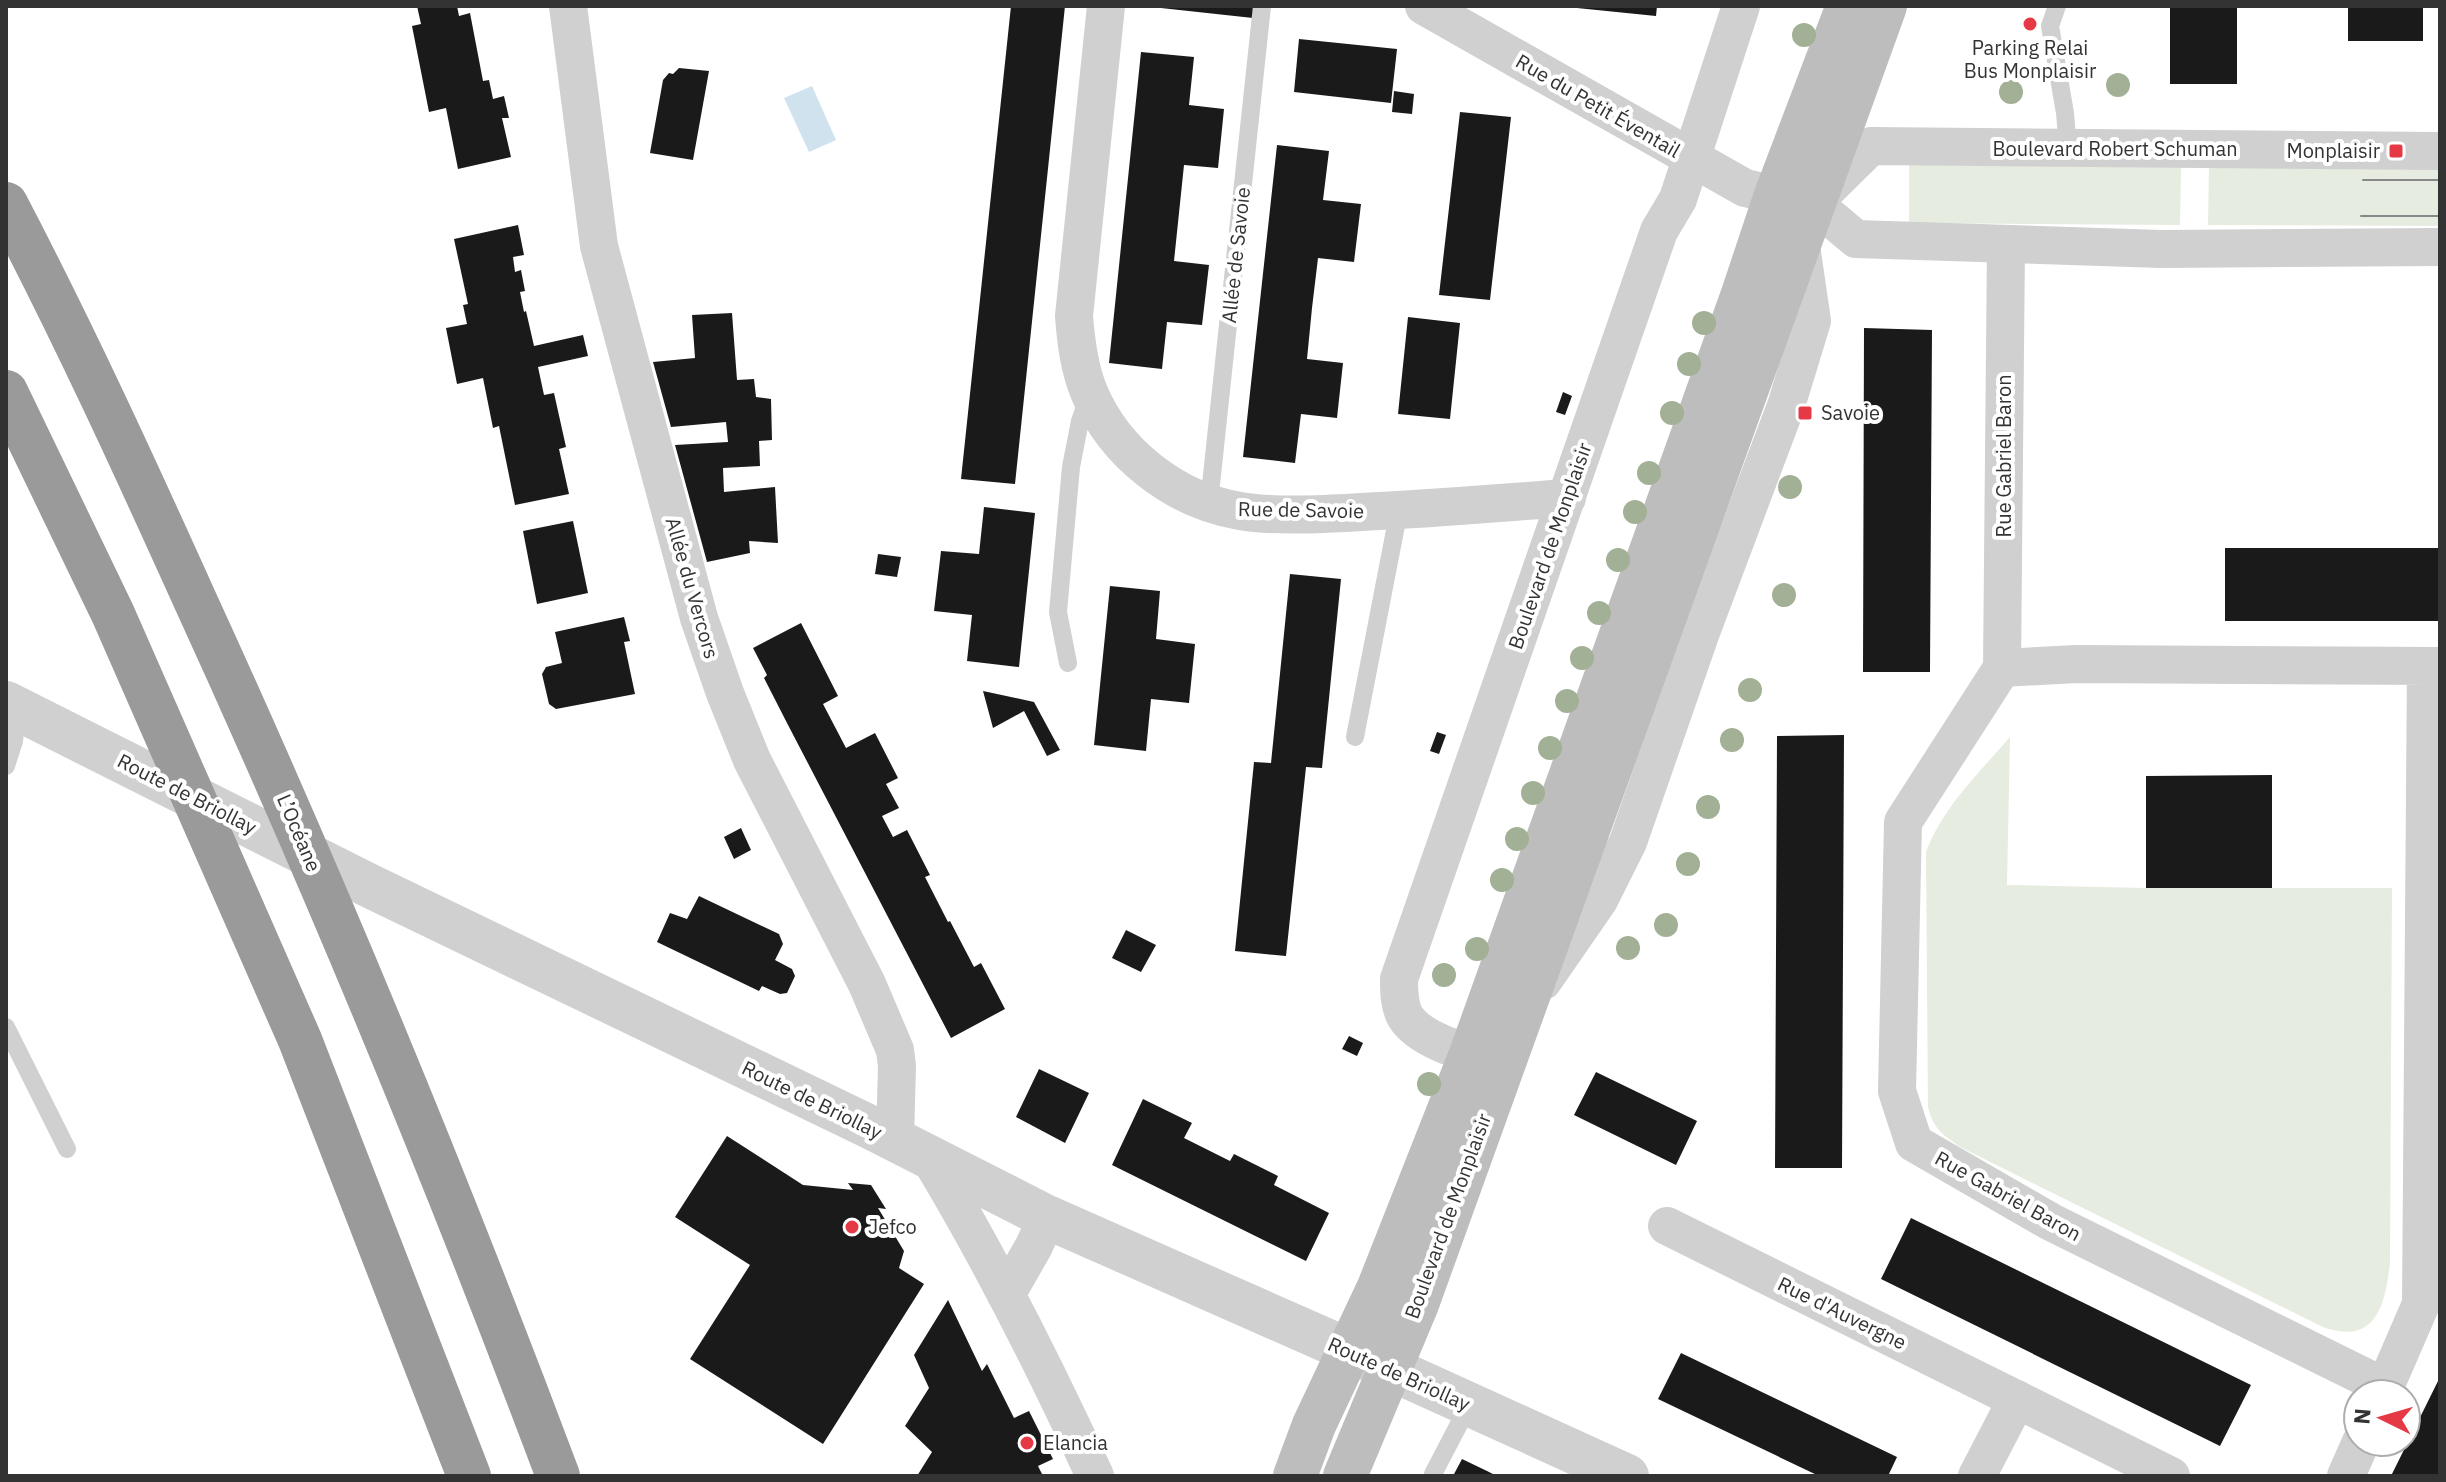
<svg xmlns="http://www.w3.org/2000/svg" width="2446" height="1482" viewBox="0 0 2446 1482" font-family="'IBM Plex Sans',sans-serif">
	<style>
		.green { fill: #e6ecdf }
		.water { fill: #cfe2ee }
		.building { fill: #1a1a1a }
		.lines { fill: none; stroke-linecap: round; stroke-linejoin: round }
		.service { stroke: #d0d0d0; stroke-width: 18 }
		.minor { stroke: #d0d0d0; stroke-width: 38 }
		.tertiary { stroke: #d0d0d0; stroke-width: 44 }
		.secondary { stroke: #bdbdbd; stroke-width: 44 }
		.motorway { stroke: #9a9a9a; stroke-width: 44 }
		.tram { stroke: #888; stroke-width: 2 }
		.tree { fill: #a2b095 }
		.poi-dot { fill: #e63946; stroke: #fff; stroke-width: 3 }
		.labels { text-anchor: middle; stroke-width: 8; stroke-linejoin: round; paint-order: stroke }
		.poi-label { font-size: 20px; fill: #333; stroke: #fff; text-anchor: start }
		.street-label { font-size: 20px; fill: #333; stroke: #fff }
	</style>
	<rect width="100%" height="100%" fill="#fff"/>
	<!-- green -->
	<path class="green" d="M 1909,165 L 2181,167 L 2180,225 L 1909,223 Z
		M 2209,166 L 2440,168 L 2440,226 L 2208,225 Z
		M 2010,737 L 2007,885 L 2146,888 L 2392,888 L 2390,1263 C 2385,1305 2376,1346 2323,1327 L 1962,1148 C 1943,1135 1934,1130 1928,1107 L 1926,852 C 1943,807 1979,773 2010,737 Z"/>
	<!-- water -->
	<path class="water" d="M 812,86 L 836,140 L 809,152 L 784,98 Z"/>
	<!-- building -->
	<path class="building" d="M 417,6 L 457,6 L 459,16 L 470,13 L 483,81 L 489,80 L 493,99 L 504,96 L 509,118 L 502,118 L 511,157 L 458,169 L 446,108 L 429,112 L 412,26 L 421,24 Z
		M 1011,6 L 1065,6 L 1015,484 L 961,479 Z
		M 1161,6 L 1254,6 L 1253,18 L 1161,8 Z
		M 1577,6 L 1657,6 L 1656,16 L 1577,8 Z
		M 2170,6 L 2237,6 L 2237,84 L 2170,84 Z
		M 2348,6 L 2423,6 L 2423,41 L 2348,41 Z
		M 1299,39 L 1397,49 L 1391,103 L 1294,92 Z
		M 1141,52 L 1194,57 L 1189,105 L 1224,109 L 1218,168 L 1184,165 L 1174,261 L 1209,265 L 1202,325 L 1167,322 L 1162,369 L 1109,363 Z
		M 679,68 L 709,71 L 693,160 L 650,153 L 663,80 L 669,73 L 673,74 Z
		M 1394,91 L 1414,94 L 1412,114 L 1392,112 Z
		M 1460,112 L 1511,117 L 1490,300 L 1439,295 Z
		M 1277,145 L 1329,151 L 1323,200 L 1361,204 L 1354,262 L 1318,258 L 1312,308 L 1307,359 L 1343,363 L 1337,418 L 1301,414 L 1295,463 L 1243,457 Z
		M 518,225 L 524,255 L 513,257 L 515,272 L 521,270 L 525,291 L 520,292 L 524,312 L 526,311 L 534,346 L 583,335 L 588,356 L 538,367 L 544,395 L 554,393 L 566,447 L 559,449 L 569,494 L 515,505 L 499,426 L 493,428 L 483,378 L 457,384 L 446,328 L 467,324 L 463,305 L 468,304 L 454,239 Z
		M 732,313 L 737,380 L 754,379 L 756,397 L 771,399 L 772,440 L 759,441 L 760,466 L 723,468 L 724,492 L 775,487 L 778,543 L 749,541 L 750,553 L 707,562 L 675,445 L 728,442 L 726,422 L 671,427 L 653,362 L 695,358 L 692,315 Z
		M 1408,317 L 1460,323 L 1450,419 L 1398,414 Z
		M 1864,328 L 1932,330 L 1930,672 L 1863,672 Z
		M 1563,392 L 1572,396 L 1565,415 L 1556,412 Z
		M 984,507 L 1035,513 L 1019,667 L 967,661 L 972,615 L 934,611 L 941,551 L 979,554 Z
		M 573,521 L 588,593 L 537,604 L 523,531 Z
		M 2225,548 L 2440,548 L 2440,621 L 2225,621 Z
		M 878,554 L 901,557 L 897,577 L 875,574 Z
		M 1290,574 L 1341,579 L 1322,768 L 1306,767 L 1286,956 L 1235,951 L 1254,762 L 1271,763 Z
		M 1110,586 L 1160,591 L 1156,639 L 1195,644 L 1189,703 L 1151,699 L 1146,751 L 1094,745 Z
		M 624,617 L 630,641 L 624,642 L 635,694 L 556,709 L 549,704 L 542,674 L 546,667 L 562,663 L 555,632 Z
		M 801,623 L 838,696 L 823,704 L 846,748 L 875,733 L 898,778 L 886,784 L 899,808 L 882,816 L 893,837 L 907,830 L 930,875 L 925,877 L 948,922 L 950,921 L 974,967 L 981,963 L 1005,1009 L 951,1038 L 787,723 L 764,678 L 767,675 L 753,648 Z
		M 983,691 L 1034,702 L 1060,750 L 1047,756 L 1024,711 L 993,728 Z
		M 1437,732 L 1446,735 L 1439,754 L 1430,751 Z
		M 1844,735 L 1842,1168 L 1775,1168 L 1777,736 Z
		M 2272,775 L 2272,888 L 2146,888 L 2146,776 Z
		M 741,828 L 751,850 L 734,859 L 724,837 Z
		M 699,896 L 779,934 L 783,944 L 775,960 L 792,969 L 795,976 L 787,993 L 780,994 L 762,986 L 759,991 L 657,942 L 670,913 L 687,919 Z
		M 1126,930 L 1156,945 L 1141,972 L 1112,958 Z
		M 1349,1036 L 1363,1043 L 1357,1056 L 1342,1049 Z
		M 1039,1069 L 1089,1093 L 1065,1143 L 1016,1117 Z
		M 1596,1072 L 1697,1121 L 1676,1165 L 1574,1115 Z
		M 1143,1099 L 1192,1123 L 1184,1138 L 1230,1161 L 1234,1154 L 1278,1176 L 1274,1185 L 1329,1213 L 1306,1261 L 1112,1165 Z
		M 727,1136 L 803,1185 L 853,1190 L 848,1183 L 871,1185 L 886,1209 L 878,1208 L 904,1251 L 899,1268 L 924,1284 L 823,1444 L 690,1359 L 750,1265 L 675,1217 Z
		M 1911,1218 L 2251,1385 L 2220,1446 L 1881,1279 Z
		M 948,1300 L 982,1371 L 987,1364 L 1014,1418 L 1029,1411 L 1053,1459 L 1038,1466 L 1043,1476 L 917,1476 L 932,1452 L 905,1426 L 929,1388 L 914,1355 Z
		M 1681,1353 L 1897,1457 L 1888,1476 L 1819,1476 L 1658,1399 Z
		M 2440,1377 L 2440,1476 L 2391,1476 Z
		M 1462,1459 L 1487,1471 L 1497,1476 L 1453,1476 Z"/>
	<g class="lines">
		<!-- service -->
		<path class="service" d="M 2057,6 L 2050,26 L 2065,113 L 2068,148
			M 1209,503 L 1262,6
			M 1068,663 L 1058,612 L 1071,467 L 1080,421 L 1089,396
			M 1355,737 L 1399,510
			M 6,766 L 14,741 L 18,709
			M 6,1027 L 67,1149
			M 1433,1474 L 1469,1405"/>
		<!-- minor -->
		<path class="minor" d="M 568,6 L 599,246 L 699,618 L 725,693 L 752,760 L 867,984 L 895,1050 L 897,1066 L 895,1140
			M 1106,6 L 1074,316 C 1076,342 1079,368 1089,392 C 1115,454 1175,500 1240,511 C 1275,517 1325,514 1361,512 C 1430,509 1498,503 1567,498
			M 1424,6 L 1745,188 L 1813,203 L 1856,239 L 2161,249 L 2440,247
			M 1813,203 L 1871,146 L 2440,151
			M 2006,244 L 2002,668 L 2076,664 L 2440,666
			M 2002,668 L 1903,822 L 1897,1091 L 1914,1143 L 2051,1222 L 2385,1387 L 2421,1304 L 2426,666
			M 1543,981 L 1599,900 L 1628,842 L 1701,632 L 1786,406 L 1812,321 L 1800,239
			M 1499,1062 C 1472,1054 1420,1042 1405,1016 C 1399,1005 1399,991 1399,979 L 1659,231 L 1678,199 L 1741,6
			M 929,1157 C 991,1260 1045,1367 1095,1476
			M 1667,1226 L 2171,1476
			M 1006,1295 L 1034,1246 L 1047,1217
			M 1977,1476 L 2017,1399
			M 2346,1476 L 2361,1442"/>
		<!-- tertiary -->
		<path class="tertiary" d="M 6,703 L 370,886 L 870,1127 L 1047,1217 L 1389,1368 L 1627,1476"/>
		<!-- secondary -->
		<path class="secondary" d="M 1295,1476 L 1314,1425 L 1379,1287 L 1471,1054 L 1743,294 L 1776,195 L 1848,6
			M 1345,1476 L 1417,1304 L 1885,6"/>
		<!-- motorway -->
		<path class="motorway" d="M 6,204 C 74,334 135,467 195,600 C 327,888 447,1180 558,1476
			M 6,392 L 113,614 L 300,1040 L 469,1476"/>
		<!-- tram -->
		<path class="tram" d="M 2363,180 L 2440,180
			M 2361,216 L 2440,216"/>
	</g>
	<!-- trees -->
	<g class="tree">
		<circle cx="1804" cy="35" r="12"/>
		<circle cx="2118" cy="85" r="12"/>
		<circle cx="2011" cy="92" r="12"/>
		<circle cx="1704" cy="323" r="12"/>
		<circle cx="1689" cy="364" r="12"/>
		<circle cx="1672" cy="413" r="12"/>
		<circle cx="1649" cy="473" r="12"/>
		<circle cx="1790" cy="487" r="12"/>
		<circle cx="1635" cy="512" r="12"/>
		<circle cx="1618" cy="560" r="12"/>
		<circle cx="1784" cy="595" r="12"/>
		<circle cx="1599" cy="613" r="12"/>
		<circle cx="1582" cy="658" r="12"/>
		<circle cx="1750" cy="690" r="12"/>
		<circle cx="1567" cy="701" r="12"/>
		<circle cx="1732" cy="740" r="12"/>
		<circle cx="1550" cy="748" r="12"/>
		<circle cx="1533" cy="793" r="12"/>
		<circle cx="1708" cy="807" r="12"/>
		<circle cx="1517" cy="839" r="12"/>
		<circle cx="1688" cy="864" r="12"/>
		<circle cx="1502" cy="880" r="12"/>
		<circle cx="1666" cy="925" r="12"/>
		<circle cx="1628" cy="948" r="12"/>
		<circle cx="1477" cy="949" r="12"/>
		<circle cx="1444" cy="975" r="12"/>
		<circle cx="1429" cy="1084" r="12"/>
	</g>
	<!-- markers -->
	<g class="poi-dot">
		<circle cx="2030" cy="24" r="8"/>
		<rect x="2388" y="143" width="16" height="16" rx="4"/>
		<rect x="1797" y="405" width="16" height="16" rx="4"/>
		<circle cx="852" cy="1227" r="8"/>
		<circle cx="1027" cy="1443" r="8"/>
	</g>
	<g class="labels">
		<!-- poi labels -->
		<g class="poi-label">
			<text x="2030" y="55" text-anchor="middle">Parking Relai<tspan x="2030" dy="23">Bus Monplaisir</tspan></text>
			<text x="2380" y="158" text-anchor="end">Monplaisir</text>
			<text x="1821" y="420">Savoie</text>
			<text x="868" y="1234">Jefco</text>
			<text x="1043" y="1450">Elancia</text>
		</g>
		<!-- street labels -->
		<g class="street-label">
			<text transform="translate(1598 106) rotate(30)" y="7">Rue du Petit Éventail</text>
			<text x="2115" y="156">Boulevard Robert Schuman</text>
			<text transform="translate(1236 255) rotate(-84)" y="7">Allée de Savoie</text>
			<text transform="translate(2004 456) rotate(-90)" y="7">Rue Gabriel Baron</text>
			<text transform="translate(1301 510) rotate(1)" y="7">Rue de Savoie</text>
			<text transform="translate(1550 546) rotate(-71)" y="7">Boulevard de Monplaisir</text>
			<text transform="translate(692 588) rotate(74)" y="7">Allée du Vercors</text>
			<text transform="translate(187 794) rotate(27)" y="7">Route de Briollay</text>
			<text transform="translate(299 833) rotate(67)" y="7">L’Océane</text>
			<text transform="translate(812 1100) rotate(26)" y="7">Route de Briollay</text>
			<text transform="translate(2008 1196) rotate(29)" y="7">Rue Gabriel Baron</text>
			<text transform="translate(1448 1216) rotate(-70)" y="7">Boulevard de Monplaisir</text>
			<text transform="translate(1842 1313) rotate(26)" y="7">Rue d'Auvergne</text>
			<text transform="translate(1399 1374) rotate(24)" y="7">Route de Briollay</text>
		</g>
	</g>
	<!-- border -->
	<rect width="2446" height="1482" fill="none" stroke="#333333" stroke-width="16"/>
	<!-- north arrow -->
	<g transform="translate(2382 1418) rotate(275)"><circle r="38" fill="#ffffff" stroke="#adadad" stroke-width="2"/>
	<path d="M0-6L14 30L0 20L-14 30Z" fill="#e63946"/>
	<text y="-12" font-size="22" font-weight="bold" text-anchor="middle" fill="#333333">N</text>
	</g>
</svg>
